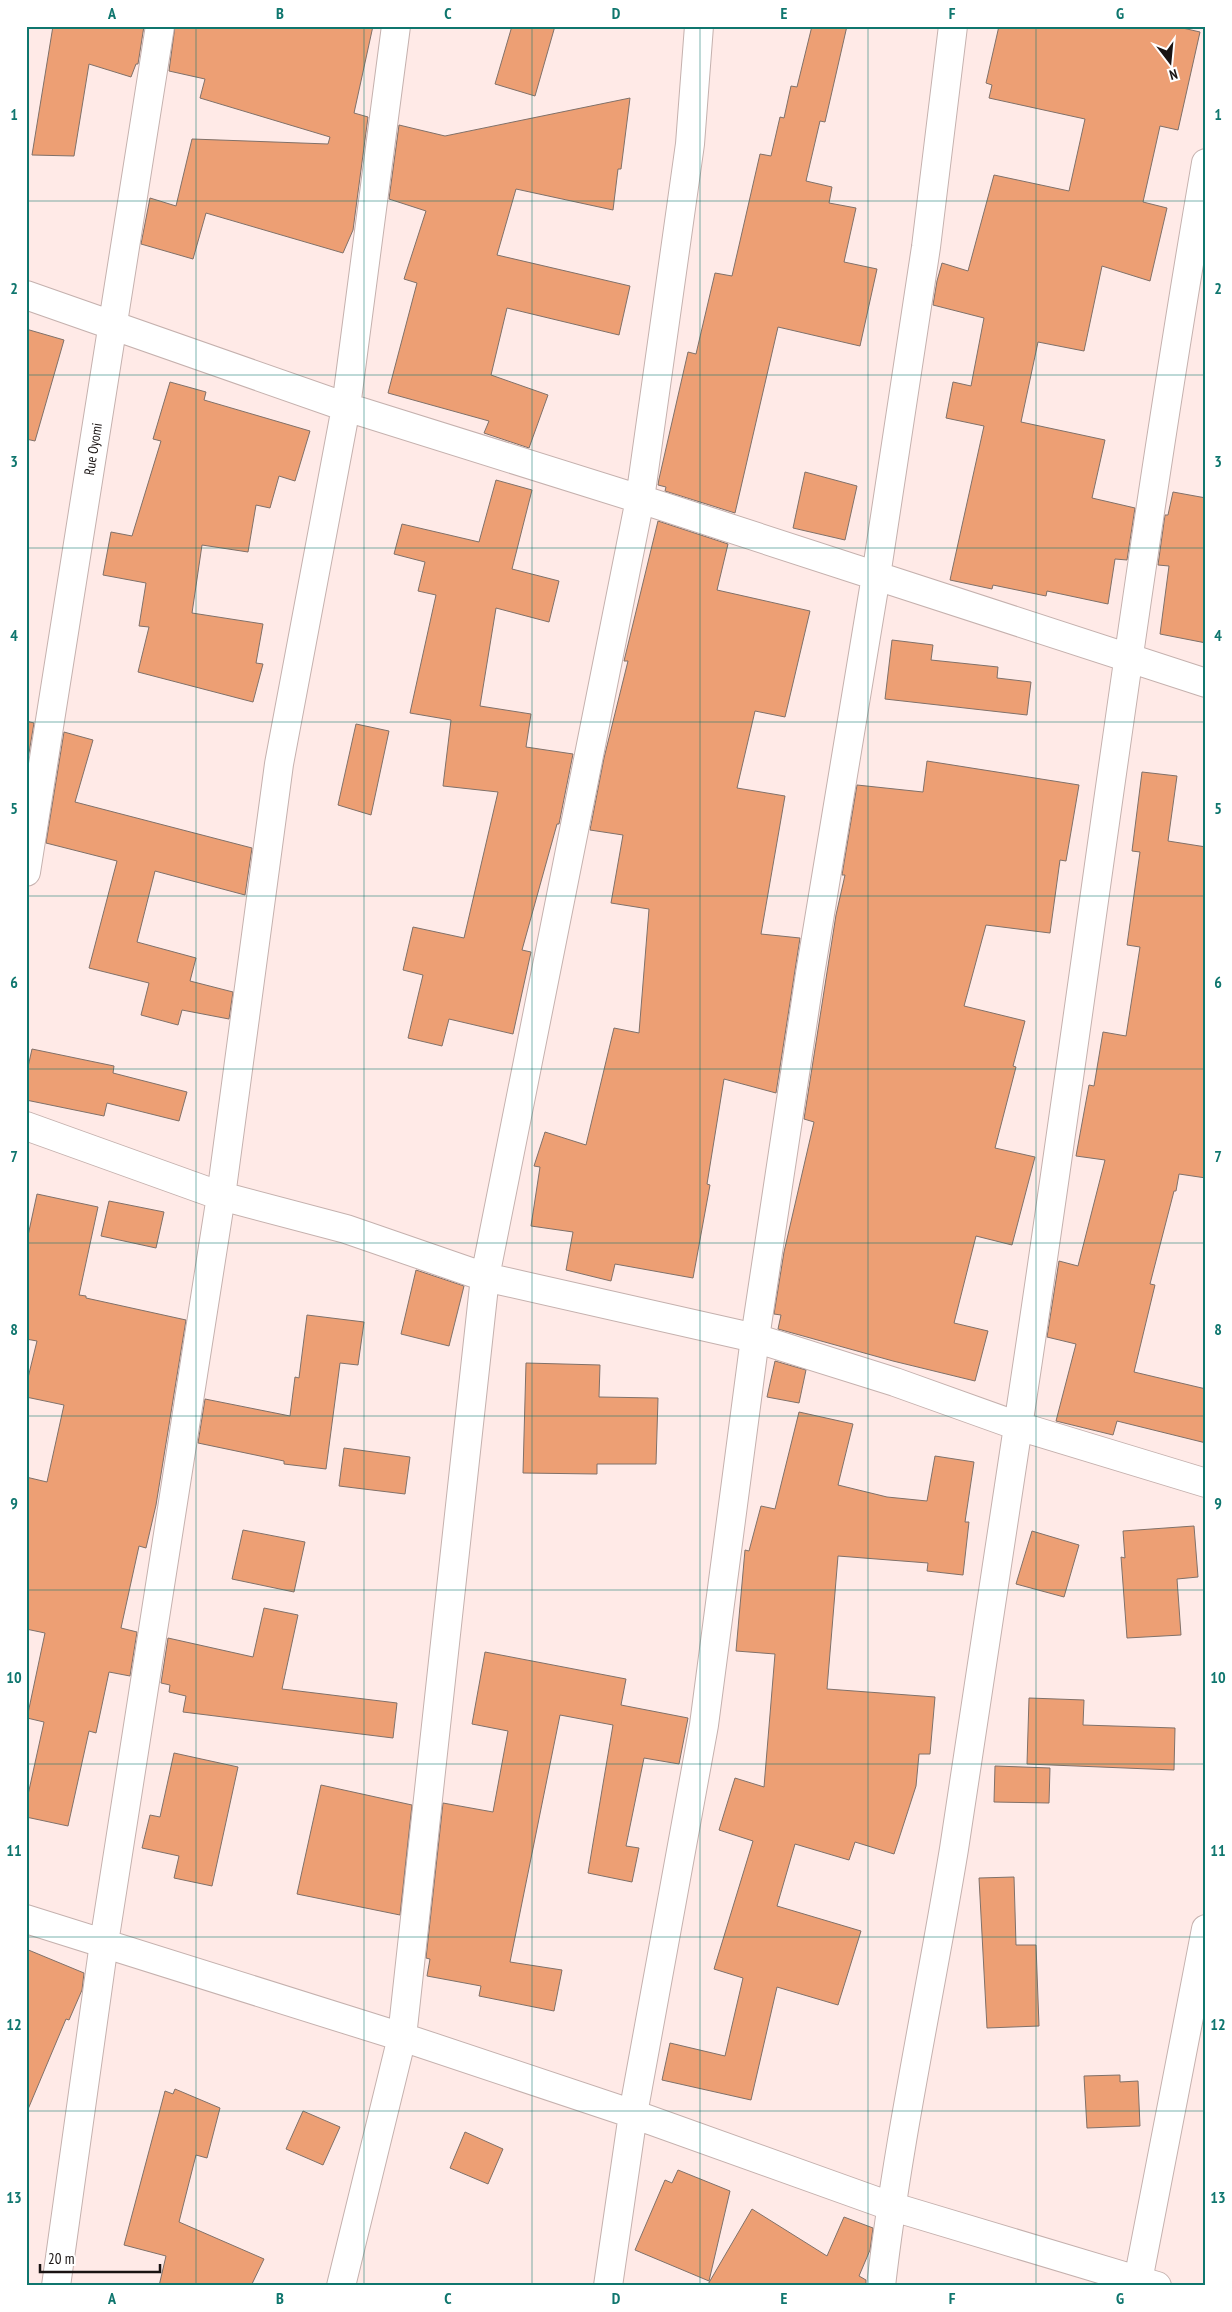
<svg xmlns="http://www.w3.org/2000/svg" width="1232" height="2312" viewBox="0 0 1232 2312" font-family="'PT Sans Narrow',sans-serif">
	<style>
		.building { fill: #ed9f74; stroke: #807169 }
		.lines { fill: none; stroke-linecap: round; stroke-linejoin: round }
		.minor-casing { stroke: #c5b1ae; stroke-width: 30 }
		.minor { stroke: #fff; stroke-width: 28 }
		.grid { fill: none; stroke: #0f766e; stroke-width: 1; stroke-opacity: 0.55 }
		.labels { text-anchor: middle; stroke-width: 5; stroke-linejoin: round; paint-order: stroke }
		.street-label { font-size: 14px; fill: #191312; stroke: #fff }
		.neatline { fill: none; stroke: #0f766e; stroke-width: 2 }
		.grid-label { font-size: 16px; text-anchor: middle; font-weight: bold; fill: #0f766e }
	</style>
	<rect width="100%" height="100%" fill="#ffeae7"/>
	<!-- building -->
	<path class="building" d="M 53,26 L 144,26 L 138,64 L 136,64 L 131,77 L 89,64 L 74,156 L 32,155 Z
		M 175,26 L 373,26 L 354,113 L 368,117 L 353,230 L 343,253 L 206,213 L 193,259 L 141,244 L 150,198 L 176,206 L 192,139 L 328,144 L 330,137 L 200,98 L 205,79 L 169,71 Z
		M 512,26 L 555,26 L 535,96 L 495,84 Z
		M 812,26 L 847,26 L 825,122 L 820,121 L 806,181 L 832,187 L 829,203 L 856,208 L 844,262 L 877,269 L 860,346 L 778,327 L 735,513 L 665,491 L 666,487 L 658,485 L 659,479 L 688,352 L 696,354 L 715,273 L 732,276 L 760,154 L 771,156 L 780,117 L 784,118 L 791,86 L 797,87 Z
		M 999,26 L 1174,26 L 1200,32 L 1178,130 L 1160,126 L 1143,202 L 1167,208 L 1150,281 L 1102,266 L 1084,351 L 1038,342 L 1021,422 L 1105,440 L 1092,498 L 1135,508 L 1127,560 L 1115,559 L 1108,604 L 1047,591 L 1046,596 L 993,585 L 992,589 L 950,580 L 984,426 L 946,418 L 953,382 L 971,386 L 984,318 L 933,305 L 937,281 L 942,263 L 968,271 L 994,175 L 1069,191 L 1085,119 L 989,98 L 992,85 L 986,83 Z
		M 630,98 L 621,169 L 618,169 L 613,210 L 516,189 L 497,255 L 630,286 L 619,335 L 507,308 L 491,375 L 548,395 L 529,448 L 484,433 L 489,421 L 388,393 L 417,283 L 404,279 L 426,211 L 389,199 L 399,125 L 445,136 Z
		M 26,329 L 64,340 L 35,441 L 26,439 Z
		M 170,382 L 206,392 L 204,400 L 310,431 L 295,481 L 279,476 L 270,508 L 256,505 L 248,552 L 202,545 L 192,613 L 263,624 L 256,663 L 263,664 L 253,702 L 138,672 L 149,627 L 139,626 L 146,583 L 103,575 L 111,532 L 132,536 L 161,441 L 153,439 Z
		M 805,472 L 857,486 L 845,540 L 793,528 Z
		M 496,480 L 532,490 L 512,569 L 559,581 L 549,622 L 496,608 L 480,706 L 531,714 L 526,747 L 573,754 L 559,824 L 557,824 L 522,950 L 531,952 L 513,1034 L 449,1019 L 442,1046 L 408,1038 L 423,975 L 403,970 L 413,927 L 464,938 L 498,792 L 443,786 L 451,720 L 410,713 L 436,595 L 418,591 L 425,562 L 394,554 L 402,524 L 479,542 Z
		M 1173,492 L 1206,498 L 1206,643 L 1160,634 L 1169,566 L 1158,565 L 1165,515 L 1168,515 Z
		M 658,521 L 728,544 L 717,590 L 810,611 L 785,717 L 755,711 L 737,788 L 785,796 L 761,934 L 800,938 L 776,1093 L 724,1079 L 707,1184 L 710,1185 L 693,1278 L 615,1264 L 611,1281 L 566,1270 L 573,1232 L 531,1226 L 540,1167 L 534,1166 L 545,1132 L 586,1145 L 614,1028 L 639,1033 L 649,909 L 611,903 L 623,835 L 590,830 L 604,758 L 628,661 L 624,661 Z
		M 892,640 L 933,645 L 931,660 L 998,667 L 997,678 L 1031,682 L 1027,715 L 885,699 Z
		M 26,721 L 34,723 L 26,771 Z
		M 356,724 L 389,731 L 371,815 L 338,805 Z
		M 64,732 L 93,740 L 75,802 L 252,848 L 245,895 L 155,871 L 137,942 L 196,958 L 190,981 L 233,992 L 229,1019 L 182,1010 L 178,1025 L 141,1015 L 149,983 L 89,968 L 117,861 L 46,843 Z
		M 927,761 L 1079,785 L 1066,861 L 1060,860 L 1050,933 L 986,925 L 964,1006 L 1025,1021 L 1013,1066 L 1016,1067 L 995,1148 L 1035,1157 L 1012,1245 L 976,1236 L 954,1323 L 988,1331 L 975,1381 L 893,1361 L 778,1329 L 781,1315 L 774,1314 L 784,1252 L 814,1122 L 804,1119 L 836,915 L 845,875 L 842,875 L 857,785 L 923,792 Z
		M 1142,772 L 1177,776 L 1168,841 L 1206,847 L 1206,1178 L 1179,1174 L 1176,1191 L 1174,1191 L 1150,1284 L 1155,1285 L 1134,1372 L 1206,1389 L 1206,1443 L 1117,1421 L 1113,1435 L 1056,1421 L 1076,1344 L 1047,1337 L 1059,1261 L 1078,1266 L 1105,1160 L 1076,1156 L 1089,1085 L 1094,1086 L 1103,1032 L 1126,1036 L 1140,947 L 1127,945 L 1140,852 L 1132,851 Z
		M 32,1049 L 114,1066 L 113,1073 L 187,1092 L 179,1121 L 107,1103 L 104,1116 L 26,1100 L 26,1076 Z
		M 37,1194 L 98,1207 L 79,1295 L 86,1296 L 86,1298 L 186,1320 L 156,1505 L 146,1548 L 139,1546 L 121,1628 L 137,1632 L 130,1676 L 109,1672 L 96,1733 L 89,1731 L 68,1826 L 26,1817 L 26,1804 L 44,1722 L 27,1718 L 45,1633 L 26,1629 L 26,1477 L 47,1482 L 64,1405 L 26,1397 L 26,1386 L 37,1341 L 26,1339 L 26,1245 Z
		M 109,1201 L 164,1212 L 156,1248 L 101,1236 Z
		M 416,1270 L 464,1286 L 449,1346 L 401,1334 Z
		M 307,1315 L 364,1322 L 358,1365 L 340,1363 L 326,1469 L 284,1464 L 284,1461 L 198,1443 L 205,1399 L 290,1416 L 295,1377 L 299,1378 Z
		M 775,1361 L 806,1370 L 799,1403 L 767,1397 Z
		M 526,1363 L 600,1365 L 599,1397 L 658,1398 L 656,1464 L 597,1464 L 597,1474 L 523,1473 Z
		M 799,1412 L 853,1424 L 838,1485 L 887,1497 L 927,1501 L 935,1456 L 974,1462 L 965,1522 L 969,1522 L 963,1575 L 927,1571 L 928,1563 L 838,1556 L 827,1689 L 935,1697 L 930,1754 L 919,1754 L 916,1786 L 894,1854 L 855,1842 L 849,1860 L 795,1844 L 777,1906 L 861,1931 L 838,2005 L 777,1987 L 751,2100 L 662,2080 L 670,2043 L 725,2056 L 743,1978 L 714,1969 L 753,1841 L 719,1830 L 735,1778 L 764,1787 L 775,1654 L 736,1651 L 745,1550 L 749,1551 L 761,1506 L 775,1509 Z
		M 344,1448 L 410,1457 L 405,1494 L 339,1486 Z
		M 1194,1526 L 1198,1577 L 1177,1579 L 1181,1635 L 1127,1638 L 1121,1557 L 1125,1558 L 1123,1531 Z
		M 243,1530 L 305,1542 L 294,1592 L 232,1579 Z
		M 1032,1531 L 1079,1545 L 1064,1597 L 1016,1584 Z
		M 264,1608 L 298,1615 L 282,1689 L 397,1703 L 393,1738 L 183,1712 L 186,1696 L 169,1692 L 170,1685 L 161,1683 L 168,1638 L 253,1657 Z
		M 485,1652 L 626,1679 L 621,1705 L 688,1718 L 679,1764 L 644,1758 L 626,1846 L 639,1848 L 632,1882 L 588,1873 L 613,1725 L 560,1715 L 510,1962 L 562,1970 L 554,2011 L 479,1996 L 481,1986 L 427,1976 L 430,1959 L 426,1958 L 443,1803 L 493,1812 L 508,1731 L 472,1724 Z
		M 1029,1698 L 1084,1700 L 1083,1725 L 1175,1728 L 1174,1770 L 1027,1764 Z
		M 174,1753 L 238,1767 L 212,1886 L 174,1878 L 179,1856 L 142,1848 L 150,1815 L 160,1817 Z
		M 995,1766 L 1050,1768 L 1049,1803 L 994,1802 Z
		M 321,1785 L 412,1805 L 400,1915 L 297,1894 Z
		M 1014,1877 L 1016,1945 L 1036,1945 L 1039,2026 L 987,2028 L 979,1878 Z
		M 26,1949 L 84,1973 L 82,1990 L 69,2020 L 66,2019 L 26,2114 Z
		M 1120,2075 L 1120,2082 L 1138,2081 L 1140,2126 L 1087,2128 L 1084,2076 Z
		M 175,2089 L 220,2108 L 207,2158 L 196,2155 L 179,2222 L 264,2259 L 251,2286 L 159,2286 L 166,2256 L 124,2245 L 165,2091 L 173,2094 Z
		M 303,2111 L 340,2127 L 323,2165 L 286,2149 Z
		M 465,2132 L 503,2149 L 488,2184 L 450,2168 Z
		M 678,2170 L 730,2191 L 709,2281 L 635,2250 L 665,2180 L 672,2183 Z
		M 752,2209 L 827,2256 L 844,2217 L 873,2228 L 870,2250 L 859,2276 L 866,2280 L 866,2286 L 707,2286 Z"/>
	<g class="lines">
		<defs>
			<path id="minor" d="M 26,295 L 346,407 L 640,499 L 1206,683
				M 26,872 L 160,26
				M 26,1126 L 221,1196 L 346,1229 L 485,1277 L 755,1338 L 895,1382 L 1018,1426 L 1206,1483
				M 26,1919 L 402,2037 L 633,2114 L 890,2206 L 1157,2286
				M 56,2286 L 104,1943 L 221,1196 L 279,764 L 346,407 L 396,26
				M 341,2286 L 402,2037 L 485,1277 L 640,499 L 690,144 L 699,26
				M 608,2286 L 633,2114 L 704,1725 L 755,1338 L 810,974 L 876,576 L 926,247 L 953,26
				M 881,2286 C 898,2139 930,1995 954,1849 C 976,1711 996,1572 1017,1433 C 1082,1010 1133,585 1206,163
				M 1137,2286 L 1206,1929"/>
		</defs>
		<!-- minor casing -->
		<use href="#minor" class="minor-casing"/>
		<!-- minor -->
		<use href="#minor" class="minor"/>
	</g>
	<!-- grid -->
	<path class="grid" d="M 196,26 L 196,2286M 364,26 L 364,2286M 532,26 L 532,2286M 700,26 L 700,2286M 868,26 L 868,2286M 1036,26 L 1036,2286M 26,201 L 1206,201M 26,375 L 1206,375M 26,548 L 1206,548M 26,722 L 1206,722M 26,896 L 1206,896M 26,1069 L 1206,1069M 26,1243 L 1206,1243M 26,1416 L 1206,1416M 26,1590 L 1206,1590M 26,1764 L 1206,1764M 26,1937 L 1206,1937M 26,2111 L 1206,2111"/>
	<g class="labels">
		<!-- street labels -->
		<g class="street-label">
			<text transform="translate(93 449) rotate(-81)" y="5">Rue Oyomi</text>
		</g>
	</g>
	<!-- border -->
	<rect width="1232" height="2312" fill="none" stroke="#ffffff" stroke-width="55"/>
	<!-- north arrow -->
	<g transform="translate(1170 62) rotate(164)" stroke="#ffffff" stroke-width="4" paint-order="stroke">
	<path d="M0-4L9 19L0 12L-9 19Z" fill="#191312"/>
	<text y="-8" font-size="14" font-weight="bold" text-anchor="middle" fill="#191312">N</text>
	</g>
	<!-- scale -->
	<path d="M40 2264v8h120v-8" fill="none" stroke="#191312" stroke-width="2.5"/>
	<text x="48" y="2264" font-size="15" fill="#191312" stroke="#ffffff" stroke-width="4" paint-order="stroke">20 m</text>
	<rect x="28" y="28" width="1176" height="2256" class="neatline"/>
	<g class="grid-label">
		<text x="112" y="19">A</text>
		<text x="280" y="19">B</text>
		<text x="448" y="19">C</text>
		<text x="616" y="19">D</text>
		<text x="784" y="19">E</text>
		<text x="952" y="19">F</text>
		<text x="1120" y="19">G</text>
		<text x="14" y="120">1</text>
		<text x="1218" y="120">1</text>
		<text x="14" y="294">2</text>
		<text x="1218" y="294">2</text>
		<text x="14" y="467">3</text>
		<text x="1218" y="467">3</text>
		<text x="14" y="641">4</text>
		<text x="1218" y="641">4</text>
		<text x="14" y="814">5</text>
		<text x="1218" y="814">5</text>
		<text x="14" y="988">6</text>
		<text x="1218" y="988">6</text>
		<text x="14" y="1162">7</text>
		<text x="1218" y="1162">7</text>
		<text x="14" y="1335">8</text>
		<text x="1218" y="1335">8</text>
		<text x="14" y="1509">9</text>
		<text x="1218" y="1509">9</text>
		<text x="14" y="1683">10</text>
		<text x="1218" y="1683">10</text>
		<text x="14" y="1856">11</text>
		<text x="1218" y="1856">11</text>
		<text x="14" y="2030">12</text>
		<text x="1218" y="2030">12</text>
		<text x="14" y="2203">13</text>
		<text x="1218" y="2203">13</text>
		<text x="112" y="2304">A</text>
		<text x="280" y="2304">B</text>
		<text x="448" y="2304">C</text>
		<text x="616" y="2304">D</text>
		<text x="784" y="2304">E</text>
		<text x="952" y="2304">F</text>
		<text x="1120" y="2304">G</text>
	</g>
</svg>
